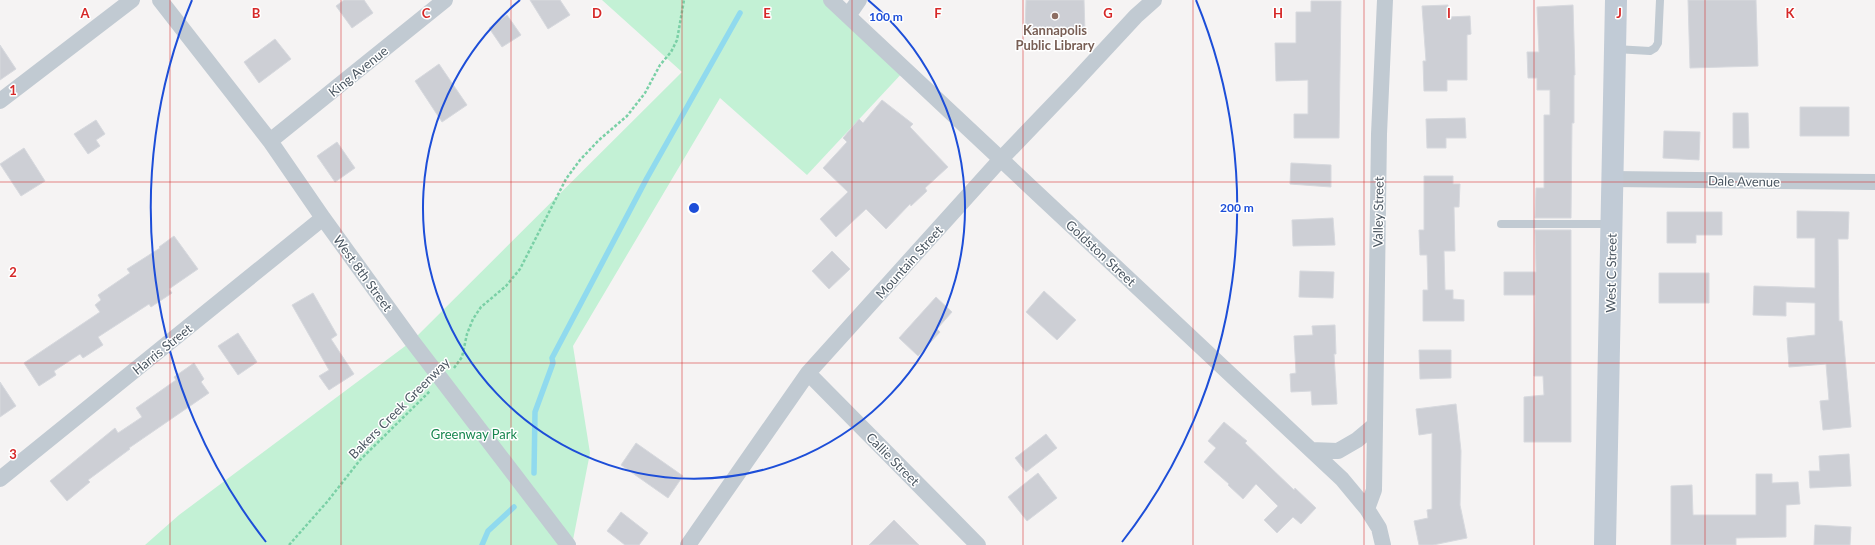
<svg xmlns="http://www.w3.org/2000/svg" width="1875" height="545" viewBox="0 0 1875 545" font-family="Lato,sans-serif">
	<style>
		.green { fill: #c3f1d5 }
		.lines { fill: none; stroke-linecap: round; stroke-linejoin: round }
		.stream { stroke: #90daee; stroke-width: 5.5 }
		.building { fill: #cdcfd5; stroke: #d7d9de }
		.path { stroke: #7ad0a6; stroke-width: 2.5; stroke-dasharray: 3 2; stroke-linecap: butt }
		.lane { stroke: #c1cad2; stroke-width: 8 }
		.street { stroke: #c1cad2; stroke-width: 16 }
		.secondary { stroke: #c1cbd6; stroke-width: 22 }
		.grid { fill: none; stroke: #d62828; stroke-width: 1; stroke-opacity: 0.55 }
		.ring { fill: none; stroke: #1d4ed8; stroke-width: 2 }
		.education-dot { fill: #8d6e63; stroke: #fff; stroke-width: 1.5 }
		.labels { text-anchor: middle; stroke-width: 3; stroke-linejoin: round; paint-order: stroke }
		.education-label { font-size: 13px; font-weight: bold; fill: #785e54; stroke: #fff }
		.street-label { font-size: 13px; fill: #4a5661; stroke: #fff }
		.park-label { font-size: 13px; fill: #17864f; stroke: #fff }
		.grid-label { font-size: 13px; text-anchor: middle; font-weight: bold; fill: #d62828; stroke: #fff; stroke-width: 3; stroke-linejoin: round; paint-order: stroke }
		.centre { fill: #1d4ed8; stroke: #fff; stroke-width: 2 }
		.ring-label { font-size: 12px; text-anchor: middle; font-weight: bold; fill: #1d4ed8; stroke: #fff; stroke-width: 3; stroke-linejoin: round; paint-order: stroke }
	</style>
	<rect width="100%" height="100%" fill="#f5f3f3"/>
	<!-- green -->
	<path class="green" d="M 602,0 L 831,0 L 905,70 L 807,175 L 720,98 L 573,346 L 590,453 L 572,545 L 145,545 L 179,515 L 412,341 L 682,72 Z"/>
	<g class="lines">
		<!-- stream -->
		<path class="stream" d="M 534,473 L 535,412 L 553,363 L 552,358 L 647,178 L 740,13
			M 482,545 L 488,531 L 514,507"/>
	</g>
	<!-- building -->
	<path class="building" d="M 344,0 L 364,0 L 373,13 L 352,28 L 336,6 Z
		M 530,0 L 560,0 L 570,15 L 548,29 Z
		M 1026,0 L 1084,0 L 1085,32 L 1025,32 Z
		M 1688,0 L 1756,0 L 1758,66 L 1690,68 Z
		M 1311,1 L 1341,1 L 1339,138 L 1294,138 L 1294,114 L 1308,114 L 1308,80 L 1276,81 L 1275,43 L 1296,43 L 1296,12 L 1311,12 Z
		M 1448,5 L 1448,17 L 1470,16 L 1471,34 L 1467,35 L 1467,80 L 1447,80 L 1447,91 L 1424,91 L 1423,61 L 1426,61 L 1422,6 Z
		M 1573,5 L 1575,75 L 1574,75 L 1574,123 L 1572,123 L 1571,218 L 1535,218 L 1536,188 L 1544,188 L 1544,115 L 1550,115 L 1550,90 L 1537,90 L 1537,78 L 1528,78 L 1527,52 L 1539,52 L 1537,7 Z
		M 507,15 L 521,35 L 502,47 L 489,28 Z
		M 275,39 L 291,59 L 259,83 L 244,62 Z
		M 0,45 L 16,69 L 0,80 Z
		M 439,64 L 467,105 L 442,122 L 415,81 Z
		M 882,100 L 913,124 L 910,127 L 948,167 L 925,188 L 927,191 L 911,206 L 910,204 L 886,229 L 866,209 L 836,237 L 820,219 L 848,192 L 823,168 L 847,142 L 843,138 L 859,119 L 863,123 Z
		M 1800,107 L 1849,107 L 1849,136 L 1800,136 Z
		M 1733,113 L 1748,113 L 1749,148 L 1733,148 Z
		M 1465,118 L 1466,138 L 1446,138 L 1446,148 L 1427,148 L 1426,119 Z
		M 96,120 L 105,134 L 96,140 L 100,146 L 88,154 L 74,134 Z
		M 1664,131 L 1700,132 L 1699,160 L 1663,158 Z
		M 337,142 L 355,168 L 335,182 L 317,156 Z
		M 24,148 L 45,181 L 21,196 L 0,164 Z
		M 1291,163 L 1331,165 L 1331,187 L 1290,184 Z
		M 1424,176 L 1453,176 L 1453,184 L 1460,184 L 1459,207 L 1454,207 L 1455,251 L 1444,251 L 1445,290 L 1453,290 L 1453,299 L 1464,300 L 1464,321 L 1423,321 L 1423,290 L 1428,290 L 1427,255 L 1420,255 L 1419,230 L 1424,230 Z
		M 1797,211 L 1849,212 L 1848,239 L 1838,239 L 1839,321 L 1842,321 L 1851,427 L 1823,430 L 1820,401 L 1829,400 L 1826,364 L 1789,367 L 1787,338 L 1815,335 L 1815,303 L 1786,302 L 1786,316 L 1753,315 L 1754,286 L 1815,288 L 1815,238 L 1797,238 Z
		M 1667,212 L 1722,212 L 1722,235 L 1696,235 L 1696,243 L 1667,243 Z
		M 1333,218 L 1335,245 L 1293,246 L 1292,220 Z
		M 1535,230 L 1571,230 L 1571,442 L 1524,442 L 1524,397 L 1544,395 L 1543,376 L 1534,376 L 1535,295 L 1504,295 L 1504,272 L 1536,272 Z
		M 174,236 L 198,269 L 169,289 L 172,293 L 151,307 L 149,304 L 98,337 L 103,345 L 83,358 L 80,354 L 54,371 L 56,375 L 39,386 L 24,363 L 100,312 L 95,305 L 101,300 L 98,295 L 130,273 L 127,269 L 160,248 L 159,247 Z
		M 832,251 L 850,269 L 829,289 L 812,271 Z
		M 1300,271 L 1334,272 L 1333,298 L 1299,297 Z
		M 1659,273 L 1709,273 L 1709,303 L 1659,303 Z
		M 1044,291 L 1076,320 L 1057,340 L 1026,312 Z
		M 313,293 L 337,335 L 331,339 L 354,374 L 329,390 L 319,376 L 329,370 L 292,305 Z
		M 936,297 L 952,312 L 937,329 L 940,332 L 918,356 L 899,338 Z
		M 1335,325 L 1336,354 L 1334,354 L 1337,404 L 1312,405 L 1311,391 L 1291,392 L 1290,374 L 1296,373 L 1294,336 L 1313,335 L 1312,326 Z
		M 238,333 L 257,362 L 238,375 L 218,346 Z
		M 1419,350 L 1451,350 L 1451,378 L 1420,379 Z
		M 194,363 L 204,379 L 201,382 L 209,393 L 129,448 L 130,449 L 88,480 L 90,482 L 67,501 L 50,481 L 115,428 L 118,433 L 142,417 L 136,408 L 176,380 L 174,377 Z
		M 0,382 L 16,406 L 0,417 Z
		M 1456,404 L 1461,451 L 1460,505 L 1467,538 L 1433,545 L 1419,545 L 1414,521 L 1428,518 L 1427,510 L 1432,509 L 1432,433 L 1419,435 L 1416,409 Z
		M 1224,422 L 1247,441 L 1245,443 L 1294,490 L 1295,488 L 1316,508 L 1301,524 L 1293,517 L 1277,533 L 1264,520 L 1278,506 L 1256,484 L 1243,499 L 1228,485 L 1229,484 L 1204,462 L 1216,448 L 1208,441 Z
		M 1046,434 L 1057,448 L 1026,472 L 1015,458 Z
		M 636,443 L 683,476 L 668,498 L 621,465 Z
		M 1849,454 L 1851,486 L 1810,488 L 1809,471 L 1820,471 L 1819,456 Z
		M 1038,473 L 1057,498 L 1027,521 L 1008,497 Z
		M 1756,474 L 1772,474 L 1772,483 L 1798,482 L 1800,504 L 1786,505 L 1786,537 L 1736,538 L 1736,545 L 1671,545 L 1671,486 L 1692,485 L 1693,515 L 1756,515 Z
		M 621,512 L 648,533 L 639,545 L 625,545 L 607,531 Z
		M 894,520 L 919,545 L 869,545 Z
		M 1815,525 L 1851,527 L 1850,545 L 1814,545 Z"/>
	<g class="lines">
		<!-- path -->
		<path class="path" d="M 454,368 L 462,357 L 467,334 L 473,319 L 481,307 L 506,286 L 520,269 L 566,179 L 580,160 L 599,140 L 627,116 L 645,93 L 660,65 L 671,52 L 677,40 L 684,0
			M 289,545 L 327,502 L 360,460 L 430,391"/>
		<!-- lane -->
		<path class="lane" d="M 1615,49 L 1650,51 L 1655,48 L 1658,43 L 1660,0
			M 1501,224 L 1611,224"/>
		<!-- street -->
		<path class="street" d="M 160,0 L 270,141 L 323,218 L 412,341 L 568,545
			M 831,0 L 1342,479 L 1367,509
			M 848,16 L 859,0
			M 0,101 L 132,0
			M 270,141 L 445,0
			M 1613,179 L 1875,182
			M 808,373 L 978,545
			M 1375,425 L 1374,490 L 1367,509 L 1379,528 L 1383,545
			M 1311,450 L 1338,451 L 1357,440 L 1375,425 L 1379,134 L 1385,0
			M 0,479 L 323,218
			M 688,545 L 808,373 L 1001,159 L 1072,85 L 1136,16 L 1154,0"/>
		<!-- secondary -->
		<path class="secondary" d="M 1605,545 L 1616,0"/>
	</g>
	<!-- grid -->
	<path class="grid" d="M 170,0 L 170,545M 341,0 L 341,545M 511,0 L 511,545M 682,0 L 682,545M 852,0 L 852,545M 1023,0 L 1023,545M 1193,0 L 1193,545M 1364,0 L 1364,545M 1534,0 L 1534,545M 1705,0 L 1705,545M 0,182 L 1875,182M 0,363 L 1875,363"/>
	<!-- distance rings -->
	<g class="ring">
		<path d="M868 0A271 271 0 1 1 520 0"/>
		<path d="M266 542A543 543 0 0 1 192 0M1196 0A543 543 0 0 1 1122 542"/>
	</g>
	<!-- markers -->
	<circle class="education-dot" cx="1055" cy="16" r="4"/>
	<g class="labels">
		<!-- education labels -->
		<g class="education-label">
			<text x="1055" y="35">Kannapolis<tspan x="1055" dy="15">Public Library</tspan></text>
		</g>
		<!-- street labels -->
		<g class="street-label">
			<text transform="translate(358 71) rotate(-39)" y="5">King Avenue</text>
			<text transform="translate(1744 181) rotate(1)" y="5">Dale Avenue</text>
			<text transform="translate(1378 212) rotate(-89)" y="5">Valley Street</text>
			<text transform="translate(1101 253) rotate(43)" y="5">Goldston Street</text>
			<text transform="translate(909 262) rotate(-48)" y="5">Mountain Street</text>
			<text transform="translate(363 273) rotate(54)" y="5">West 8th Street</text>
			<text transform="translate(1611 273) rotate(-89)" y="5">West C Street</text>
			<text transform="translate(162 349) rotate(-39)" y="5">Harris Street</text>
			<text transform="translate(399 408) rotate(-45)" y="5">Bakers Creek Greenway</text>
			<text transform="translate(893 459) rotate(45)" y="5">Callie Street</text>
		</g>
		<!-- park labels -->
		<g class="park-label">
			<text x="474" y="439">Greenway Park</text>
		</g>
	</g>
	<g class="grid-label">
		<text x="85" y="18">A</text>
		<text x="256" y="18">B</text>
		<text x="426" y="18">C</text>
		<text x="597" y="18">D</text>
		<text x="767" y="18">E</text>
		<text x="938" y="18">F</text>
		<text x="1108" y="18">G</text>
		<text x="1278" y="18">H</text>
		<text x="1449" y="18">I</text>
		<text x="1619" y="18">J</text>
		<text x="1790" y="18">K</text>
		<text x="13" y="95">1</text>
		<text x="13" y="277">2</text>
		<text x="13" y="459">3</text>
	</g>
	<circle cx="694" cy="208" r="6" class="centre"/>
	<g class="ring-label">
		<text x="886" y="21">100 m</text>
		<text x="1237" y="212">200 m</text>
	</g>
</svg>
